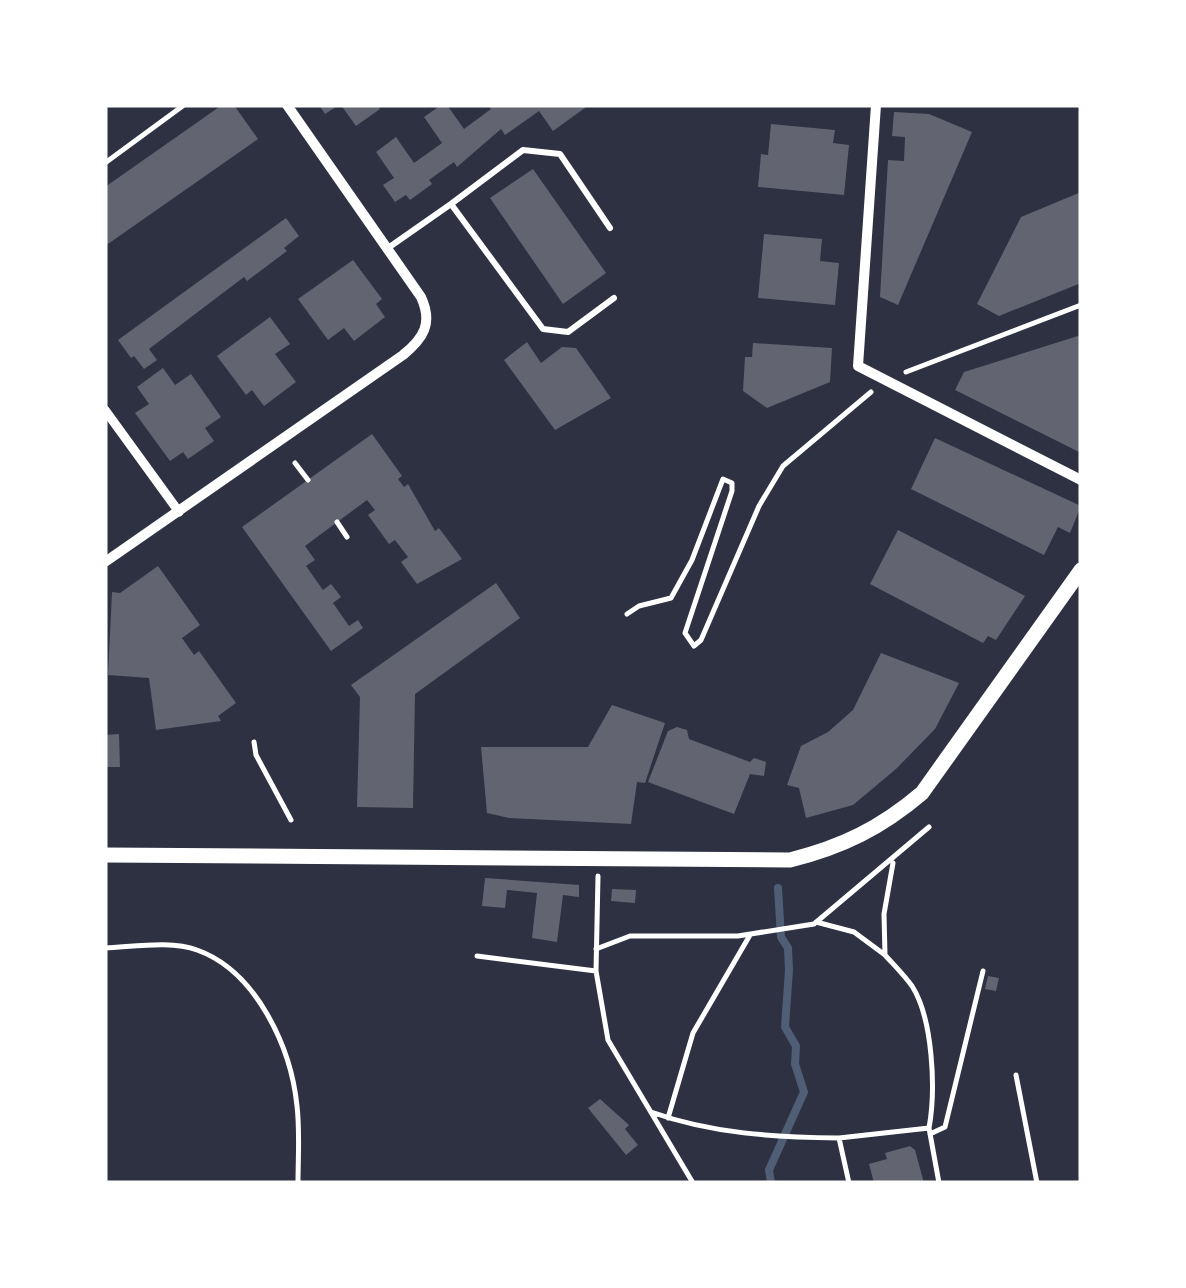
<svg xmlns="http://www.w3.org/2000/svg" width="1186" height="1288" viewBox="0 0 1186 1288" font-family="Signika,sans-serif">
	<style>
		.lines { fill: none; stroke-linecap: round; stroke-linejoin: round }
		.stream { stroke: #4f5d75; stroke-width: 8 }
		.building { fill: #626471 }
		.path { stroke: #fff; stroke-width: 5 }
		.service { stroke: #fff; stroke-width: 6 }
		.pedestrian { stroke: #fff; stroke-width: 9 }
		.minor { stroke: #fff; stroke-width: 10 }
		.tertiary { stroke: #fff; stroke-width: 15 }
	</style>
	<rect width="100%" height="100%" fill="#2d3142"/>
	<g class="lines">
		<!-- stream -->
		<path class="stream" d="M 771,1183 L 769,1170 L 804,1092 L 795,1064 L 796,1046 L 785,1027 L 789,970 L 788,948 L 781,937 L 778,888"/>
	</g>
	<!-- building -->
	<path class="building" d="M 222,105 L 234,105 L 258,139 L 105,246 L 105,187 Z
		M 319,105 L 339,105 L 325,114 Z
		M 341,105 L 377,105 L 380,109 L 356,126 Z
		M 441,105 L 447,105 L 464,129 L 491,109 L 488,105 L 589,105 L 553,131 L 539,111 L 505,135 L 501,129 L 457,167 L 454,162 L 429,180 L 432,184 L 410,200 L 406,195 L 395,202 L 383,185 L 394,178 L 376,152 L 396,137 L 414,163 L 442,143 L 424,117 Z
		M 894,112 L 929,114 L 972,132 L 898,305 L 880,297 L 888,160 L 904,161 L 905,137 L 892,136 Z
		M 771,124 L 835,130 L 833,143 L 849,145 L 844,195 L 758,187 L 761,154 L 768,155 Z
		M 533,169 L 606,273 L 563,304 L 490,198 Z
		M 1081,192 L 1081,283 L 999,316 L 977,304 L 1021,217 Z
		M 286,218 L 299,236 L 284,248 L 287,251 L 247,281 L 244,277 L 149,349 L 157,360 L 144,369 L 134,356 L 131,358 L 118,340 Z
		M 764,234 L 822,239 L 820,261 L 839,263 L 835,305 L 758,298 Z
		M 353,260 L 382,299 L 376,304 L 385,317 L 354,341 L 344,328 L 328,340 L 298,299 Z
		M 270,317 L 290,344 L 275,354 L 296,382 L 264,406 L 252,390 L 246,395 L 217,356 Z
		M 1081,335 L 1081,453 L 955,390 L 964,372 Z
		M 527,342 L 541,363 L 562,347 L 576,348 L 611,398 L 555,430 L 504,360 Z
		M 753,343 L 832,348 L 830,382 L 767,408 L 743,391 L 745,357 L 752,357 Z
		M 163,368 L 175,385 L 191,374 L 221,417 L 205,428 L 214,441 L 188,459 L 183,452 L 170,461 L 135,413 L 149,404 L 137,387 Z
		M 372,434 L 402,476 L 398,479 L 404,487 L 408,484 L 435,531 L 439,528 L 462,559 L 417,584 L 401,562 L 408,557 L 395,540 L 389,544 L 368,515 L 375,510 L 367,500 L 305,546 L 315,560 L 306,566 L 323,590 L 331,584 L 341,597 L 333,603 L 349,626 L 358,620 L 363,628 L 331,651 L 242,527 Z
		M 935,438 L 1081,506 L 1070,533 L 1058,527 L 1044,555 L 911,489 Z
		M 898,530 L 1025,596 L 996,640 L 988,636 L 983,643 L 870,584 Z
		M 158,566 L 200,625 L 182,638 L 194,655 L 199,651 L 236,703 L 218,716 L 221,721 L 156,730 L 149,678 L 108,675 L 112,592 L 120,593 Z
		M 496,583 L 520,618 L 415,694 L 413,808 L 357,807 L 360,697 L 351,685 Z
		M 881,653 L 959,683 L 935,729 L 896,769 L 853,805 L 806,818 L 799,788 L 787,785 L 801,746 L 828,732 L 853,710 Z
		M 612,705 L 665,723 L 645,783 L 637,782 L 631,824 L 509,818 L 487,813 L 481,747 L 588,747 Z
		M 677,727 L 687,730 L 689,739 L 750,762 L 754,758 L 766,762 L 764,776 L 750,774 L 734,814 L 648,782 L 668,731 Z
		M 119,734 L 120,767 L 105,767 L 105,735 Z
		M 485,878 L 579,885 L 579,897 L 563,895 L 557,942 L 532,938 L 537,893 L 507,890 L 505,908 L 482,906 Z
		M 612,889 L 636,890 L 635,903 L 611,901 Z
		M 988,976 L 999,978 L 996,991 L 985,989 Z
		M 600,1099 L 629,1125 L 625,1129 L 638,1145 L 626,1155 L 588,1108 Z
		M 910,1146 L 915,1150 L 924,1183 L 874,1183 L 869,1164 L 887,1159 L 885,1153 Z"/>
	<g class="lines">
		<!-- path -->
		<path class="path" d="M 105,163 L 184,105
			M 906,372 L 1081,305
			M 295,463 L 308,480
			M 337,522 L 347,537
			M 627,614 L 639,606 L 671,598 L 692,560 L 723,479 L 732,483 L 732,491 L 685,633 L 694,646 L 701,640 L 759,506 L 783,466 L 871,392
			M 254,742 L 256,755 L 291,820
			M 598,876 L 596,971 L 608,1040 L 693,1183
			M 816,922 L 854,932 L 885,955 L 884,914 L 893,863
			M 105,948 C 132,947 172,940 197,950 C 256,971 291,1047 297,1106 C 300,1131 298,1158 298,1183
			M 596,949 L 630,936 L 738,936 L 814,924 L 929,827
			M 885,955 C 894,965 904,975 912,986 C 933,1019 936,1090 929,1128
			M 477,956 L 596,971
			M 1016,1075 L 1037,1183
			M 651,1112 C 713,1134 774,1137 839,1138 L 849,1183
			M 668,1118 L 693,1033 L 750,935
			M 930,1134 L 945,1127 L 983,971
			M 839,1138 L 929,1128 L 939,1183"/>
		<!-- service -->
		<path class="service" d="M 451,204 L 523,150 L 560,154 L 610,228
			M 388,248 L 451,204 L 543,329 L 568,332 L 614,298"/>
		<!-- pedestrian -->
		<path class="pedestrian" d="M 105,410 L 179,512"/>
		<!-- minor -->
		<path class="minor" d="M 876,105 L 858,366 L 1081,480
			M 105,562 L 403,355 C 424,338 433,323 421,297 L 287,105"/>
		<!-- tertiary -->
		<path class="tertiary" d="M 105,855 L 790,860 C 842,847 881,828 922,793 L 1081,570"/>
	</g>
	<!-- border -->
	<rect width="1186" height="1288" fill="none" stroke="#ffffff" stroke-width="215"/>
</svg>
